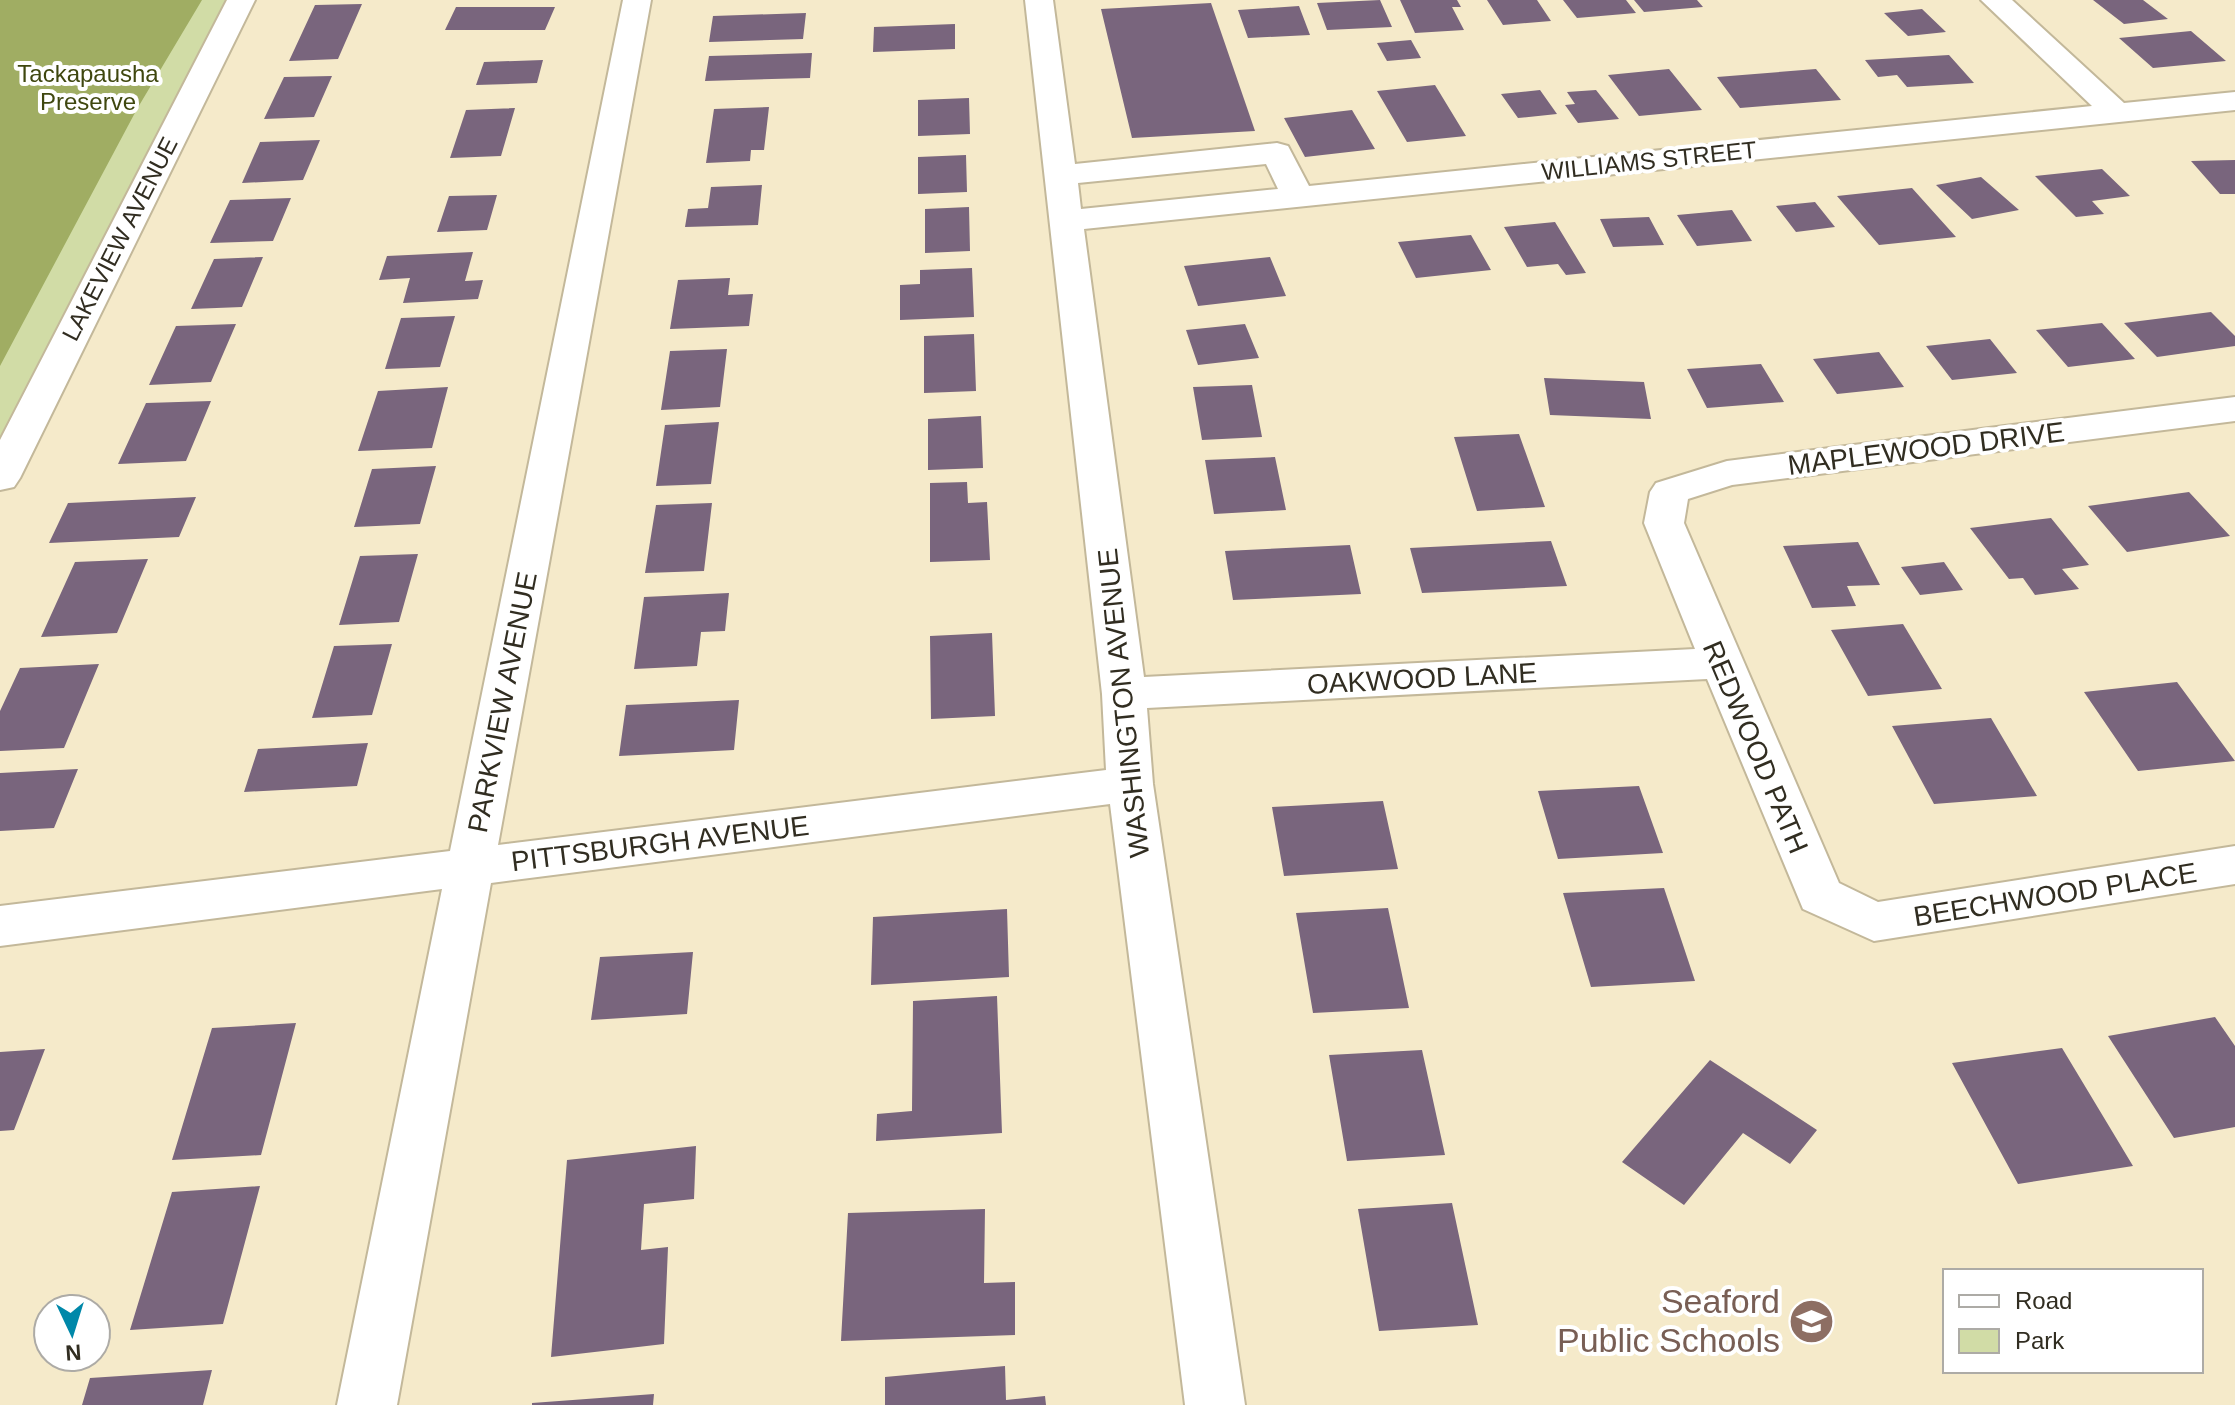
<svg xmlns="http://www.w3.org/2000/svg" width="2235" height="1405" viewBox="0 0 2235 1405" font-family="Helvetica,sans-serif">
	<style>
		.green { fill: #d1dca6 }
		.forest { fill: #a0ad63 }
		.building { fill: #79657d }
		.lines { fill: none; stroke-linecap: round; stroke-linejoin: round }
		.minor-casing { stroke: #c3b89a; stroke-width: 4 }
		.minor { fill: #fff; fill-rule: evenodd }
		.labels { text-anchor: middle; stroke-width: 8; stroke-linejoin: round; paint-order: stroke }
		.far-park-label { font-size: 24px; fill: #3f470f; stroke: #fff }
		.far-street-label { font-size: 24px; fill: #312d21; stroke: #fff }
		.street-label { font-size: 28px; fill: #312d21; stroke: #fff }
		.near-education-label { font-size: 34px; fill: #785e54; stroke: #fff; text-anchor: end }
	</style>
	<rect width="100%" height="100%" fill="#f5eaca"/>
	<!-- green -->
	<path class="green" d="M 0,0 L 234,0 L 0,447 Z"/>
	<!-- forest -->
	<path class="forest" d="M 0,0 L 202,0 L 137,109 L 0,366 Z"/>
	<!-- building -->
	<path class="building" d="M 1380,0 L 1392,27 L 1327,30 L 1317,3 Z
		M 1400,0 L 1457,0 L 1461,7 L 1452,7 L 1464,30 L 1415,33 Z
		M 1487,0 L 1537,0 L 1551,21 L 1503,25 Z
		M 1563,0 L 1626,0 L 1636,13 L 1577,18 Z
		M 1634,0 L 1697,0 L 1703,7 L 1644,12 Z
		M 2093,0 L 2143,0 L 2168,19 L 2124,24 Z
		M 1211,3 L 1255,131 L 1132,138 L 1101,9 Z
		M 362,4 L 338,59 L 289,61 L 315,5 Z
		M 1299,6 L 1310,35 L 1248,38 L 1238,10 Z
		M 456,7 L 555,7 L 545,30 L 445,30 Z
		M 1922,9 L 1946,32 L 1908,36 L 1884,13 Z
		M 806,13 L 803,39 L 709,42 L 713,16 Z
		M 955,24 L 955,49 L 873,52 L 874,27 Z
		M 2191,31 L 2226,61 L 2153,68 L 2119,38 Z
		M 1411,40 L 1421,58 L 1387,61 L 1377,43 Z
		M 812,53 L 810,78 L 705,81 L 709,56 Z
		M 1949,55 L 1974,83 L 1907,87 L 1897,75 L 1878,77 L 1865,60 Z
		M 543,60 L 537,83 L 476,85 L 484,62 Z
		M 1669,69 L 1702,110 L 1639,116 L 1608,75 Z
		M 1816,69 L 1841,100 L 1740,108 L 1717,77 Z
		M 332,76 L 314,117 L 264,119 L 284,77 Z
		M 1435,85 L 1466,136 L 1407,142 L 1377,91 Z
		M 1540,90 L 1557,114 L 1518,118 L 1501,94 Z
		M 1596,90 L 1619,119 L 1578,123 L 1565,105 L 1575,104 L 1567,92 Z
		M 969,98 L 970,134 L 918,136 L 918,100 Z
		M 769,107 L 764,150 L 751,150 L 750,161 L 706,163 L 714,109 Z
		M 515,108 L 501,156 L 450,158 L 466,110 Z
		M 1352,110 L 1375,149 L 1305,157 L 1284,118 Z
		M 320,140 L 303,180 L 242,183 L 260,142 Z
		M 966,155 L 967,192 L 918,194 L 918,157 Z
		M 2235,160 L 2235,194 L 2220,194 L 2191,161 Z
		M 2102,169 L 2130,196 L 2092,201 L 2104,214 L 2076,217 L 2035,176 Z
		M 1981,177 L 2019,210 L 1972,219 L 1936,185 Z
		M 762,185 L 758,225 L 685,227 L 688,209 L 708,208 L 711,187 Z
		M 1912,188 L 1956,237 L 1879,245 L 1837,196 Z
		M 497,195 L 487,230 L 437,232 L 449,196 Z
		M 291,198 L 273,241 L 210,243 L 230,200 Z
		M 1815,202 L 1835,227 L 1796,232 L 1776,206 Z
		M 969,207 L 970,251 L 925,253 L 925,209 Z
		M 1732,210 L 1752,241 L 1697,246 L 1677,215 Z
		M 1649,217 L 1664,245 L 1613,247 L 1600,219 Z
		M 1555,222 L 1586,273 L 1566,275 L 1558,264 L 1527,267 L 1504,227 Z
		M 1471,235 L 1491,270 L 1416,278 L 1398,242 Z
		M 473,252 L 465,281 L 483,280 L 478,299 L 403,303 L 410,278 L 379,280 L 387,256 Z
		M 263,257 L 242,307 L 191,309 L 214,259 Z
		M 1270,257 L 1286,296 L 1198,306 L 1184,266 Z
		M 972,268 L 974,317 L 900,320 L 900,285 L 920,284 L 920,270 Z
		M 730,278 L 728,295 L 753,294 L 749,326 L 670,329 L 678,280 Z
		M 2211,312 L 2235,336 L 2235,346 L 2157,357 L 2124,323 Z
		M 455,316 L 440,367 L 385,369 L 401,318 Z
		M 2102,323 L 2135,359 L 2068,367 L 2036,330 Z
		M 236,324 L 211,382 L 149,385 L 176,326 Z
		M 1245,324 L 1259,358 L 1198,365 L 1186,330 Z
		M 974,334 L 976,391 L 924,393 L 924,336 Z
		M 1990,339 L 2017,373 L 1952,380 L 1926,346 Z
		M 727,349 L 720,407 L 661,410 L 670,351 Z
		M 1879,352 L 1904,387 L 1837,394 L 1813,359 Z
		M 1761,364 L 1784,402 L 1707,408 L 1687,369 Z
		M 1544,378 L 1644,382 L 1651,419 L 1550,415 Z
		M 1252,385 L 1262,437 L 1202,440 L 1193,387 Z
		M 448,387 L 432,448 L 358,451 L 378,391 Z
		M 211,401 L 186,461 L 118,464 L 146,403 Z
		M 981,416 L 983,468 L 928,470 L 928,419 Z
		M 719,422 L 711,484 L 656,486 L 665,425 Z
		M 1519,434 L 1545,507 L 1477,511 L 1454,437 Z
		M 1275,457 L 1286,510 L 1214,514 L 1205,460 Z
		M 436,466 L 420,524 L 354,527 L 372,469 Z
		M 967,482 L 968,503 L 987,502 L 990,560 L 930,562 L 930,483 Z
		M 2189,492 L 2230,536 L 2127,552 L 2088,506 Z
		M 196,497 L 179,537 L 49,543 L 68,503 Z
		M 712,503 L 704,571 L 645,573 L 656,505 Z
		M 2051,518 L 2089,565 L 2062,569 L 2079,589 L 2035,595 L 2023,578 L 2009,579 L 1970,528 Z
		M 1551,541 L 1567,586 L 1422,593 L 1410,548 Z
		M 1858,542 L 1880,585 L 1847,586 L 1856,606 L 1812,608 L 1783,546 Z
		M 1350,545 L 1361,594 L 1233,600 L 1225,551 Z
		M 418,554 L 399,622 L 339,625 L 360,556 Z
		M 148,559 L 117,633 L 41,637 L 75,562 Z
		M 1944,562 L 1963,590 L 1920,595 L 1901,567 Z
		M 729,593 L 725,631 L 701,632 L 697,666 L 634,669 L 644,597 Z
		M 1903,624 L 1942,689 L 1868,696 L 1831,630 Z
		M 992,633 L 995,716 L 931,719 L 930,636 Z
		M 392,644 L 372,715 L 312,718 L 334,646 Z
		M 99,664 L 64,748 L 0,751 L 0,711 L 20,668 Z
		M 2177,682 L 2235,761 L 2138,771 L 2084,692 Z
		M 739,700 L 734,750 L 619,756 L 626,705 Z
		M 1991,718 L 2037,796 L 1934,804 L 1892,726 Z
		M 368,743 L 357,786 L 244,792 L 258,749 Z
		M 78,769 L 54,828 L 0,831 L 0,773 Z
		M 1639,786 L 1663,853 L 1558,859 L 1538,791 Z
		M 1383,801 L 1398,869 L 1284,876 L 1272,807 Z
		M 1664,888 L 1695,981 L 1591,987 L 1563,893 Z
		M 1388,908 L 1409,1008 L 1313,1013 L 1296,913 Z
		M 1007,909 L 1009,977 L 871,985 L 873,917 Z
		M 693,952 L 687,1014 L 591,1020 L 600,957 Z
		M 997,996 L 1002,1133 L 876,1141 L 877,1114 L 912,1111 L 913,1001 Z
		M 2215,1017 L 2235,1046 L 2235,1127 L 2174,1138 L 2108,1036 Z
		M 296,1023 L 261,1155 L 172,1160 L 212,1028 Z
		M 2062,1048 L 2133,1166 L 2018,1184 L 1952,1063 Z
		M 45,1049 L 14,1130 L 0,1131 L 0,1052 Z
		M 1422,1050 L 1445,1155 L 1347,1161 L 1329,1055 Z
		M 1710,1060 L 1817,1130 L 1790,1164 L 1743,1133 L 1684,1205 L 1622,1162 Z
		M 696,1146 L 694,1199 L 644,1204 L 641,1250 L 668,1247 L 664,1344 L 551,1357 L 567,1160 Z
		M 260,1186 L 223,1324 L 130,1330 L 172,1192 Z
		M 1452,1203 L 1478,1325 L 1379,1331 L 1358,1209 Z
		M 985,1209 L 984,1283 L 1015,1282 L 1015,1335 L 841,1341 L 848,1213 Z
		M 1005,1366 L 1006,1400 L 1045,1396 L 1046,1405 L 885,1405 L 885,1377 Z
		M 212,1370 L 203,1405 L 82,1405 L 90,1378 Z
		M 654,1394 L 653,1405 L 532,1405 L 532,1403 Z"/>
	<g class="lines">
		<defs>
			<path id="minor" d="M 227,0 L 255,0 L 20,478 L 14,487 L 0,490 L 0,440 Z
				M 623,0 L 651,0 L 498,845 L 1106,770 L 1102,694 L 1025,0 L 1053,0 L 1075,164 L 1277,143 L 1288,146 L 1309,186 L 2092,106 L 1981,0 L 2012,0 L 2124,103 L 2235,92 L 2235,110 L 1084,229 L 1144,677 L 1695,649 L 1644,523 L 1650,492 L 1656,483 L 1727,461 L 2235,397 L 2235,421 L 1732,485 L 1688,499 L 1684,523 L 1839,883 L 1878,902 L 2235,846 L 2235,884 L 1874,941 L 1803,909 L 1707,679 L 1147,708 L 1153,784 L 1245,1405 L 1185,1405 L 1110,804 L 491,883 L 397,1405 L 337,1405 L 442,889 L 0,946 L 0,906 L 450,851 ZM 1266,164 L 1278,189 L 1081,209 L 1078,183 Z"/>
		</defs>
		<!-- minor casing -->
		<use href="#minor" class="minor-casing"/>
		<!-- minor -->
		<use href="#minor" class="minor"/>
	</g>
	<!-- icons -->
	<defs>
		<symbol id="school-disc" viewBox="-11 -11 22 22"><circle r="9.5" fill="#8d6e63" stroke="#fff"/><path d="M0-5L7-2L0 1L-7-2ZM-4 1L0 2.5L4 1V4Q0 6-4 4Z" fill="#fff"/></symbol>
	</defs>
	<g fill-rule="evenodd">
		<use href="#school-disc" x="1786" y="1296" width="51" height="51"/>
	</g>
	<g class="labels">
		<!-- far-park labels -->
		<g class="far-park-label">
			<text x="88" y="82">Tackapausha<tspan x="88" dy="28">Preserve</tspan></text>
		</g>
		<!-- far-street labels -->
		<g class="far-street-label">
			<text transform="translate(1649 161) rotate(-6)" y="8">WILLIAMS STREET</text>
			<text transform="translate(120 239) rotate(-63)" y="8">LAKEVIEW AVENUE</text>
		</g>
		<!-- street labels -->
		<g class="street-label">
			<text transform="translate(1926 448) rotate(-7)" y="10">MAPLEWOOD DRIVE</text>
			<text transform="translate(1422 678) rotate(-3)" y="10">OAKWOOD LANE</text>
			<text transform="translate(502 702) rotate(-79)" y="10">PARKVIEW AVENUE</text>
			<text transform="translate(1123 703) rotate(-96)" y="10">WASHINGTON AVENUE</text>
			<text transform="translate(1756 747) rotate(67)" y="10">REDWOOD PATH</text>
			<text transform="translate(660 843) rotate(-7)" y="10">PITTSBURGH AVENUE</text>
			<text transform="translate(2055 894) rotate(-9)" y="10">BEECHWOOD PLACE</text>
		</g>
		<!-- near-education labels -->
		<g class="near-education-label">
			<text x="1780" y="1313">Seaford<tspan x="1780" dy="39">Public Schools</tspan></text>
		</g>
	</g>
	<!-- legend -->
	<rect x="1943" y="1269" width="260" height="104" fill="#ffffff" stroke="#adaba6" stroke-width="2"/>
	<rect x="1959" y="1295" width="40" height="12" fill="#ffffff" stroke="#adaba6" stroke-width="2"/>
	<text x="2015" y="1309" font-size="24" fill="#312d21">Road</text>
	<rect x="1959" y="1329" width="40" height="24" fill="#d1dca6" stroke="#adaba6" stroke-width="2"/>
	<text x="2015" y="1349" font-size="24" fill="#312d21">Park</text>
	<!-- north arrow -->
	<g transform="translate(72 1333) rotate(176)"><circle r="38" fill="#ffffff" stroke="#adaba6" stroke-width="2"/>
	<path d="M0-6L14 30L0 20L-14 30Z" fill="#0088a9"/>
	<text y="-12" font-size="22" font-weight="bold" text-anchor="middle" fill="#312d21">N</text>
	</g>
</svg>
